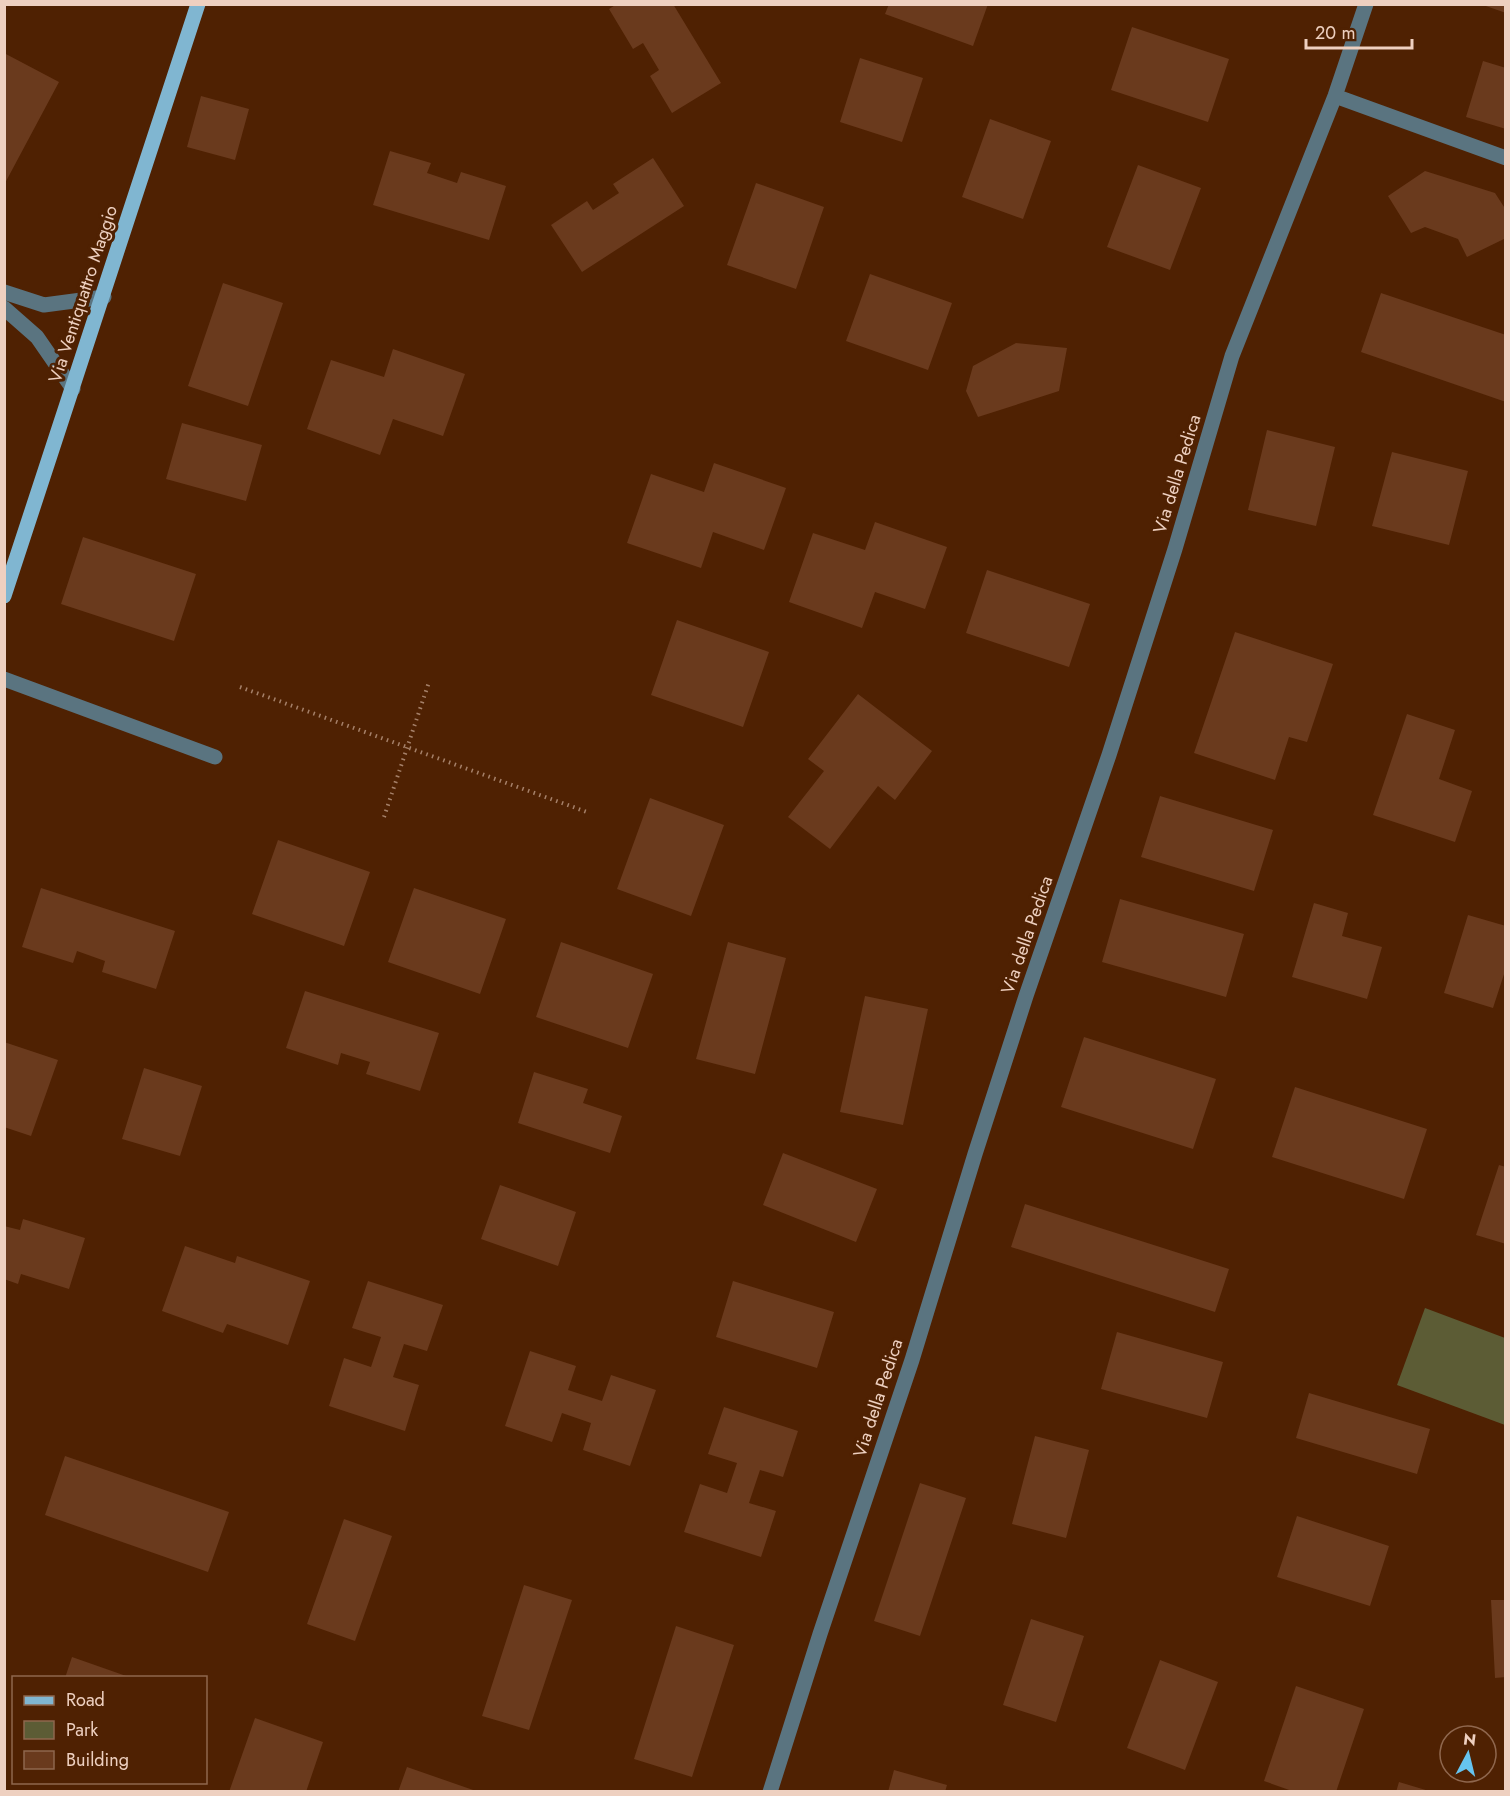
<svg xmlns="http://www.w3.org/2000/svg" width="1510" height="1796" viewBox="0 0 1510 1796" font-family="Jost,sans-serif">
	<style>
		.green { fill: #5c5c35 }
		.building { fill: #6a3a1d }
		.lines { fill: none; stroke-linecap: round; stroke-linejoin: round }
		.path { stroke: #a58069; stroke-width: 4; stroke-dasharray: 1.5 4.5; stroke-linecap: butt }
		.minor { stroke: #5a7480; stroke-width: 15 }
		.major { stroke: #80b6d1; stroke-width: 15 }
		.labels { text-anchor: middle; stroke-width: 6; stroke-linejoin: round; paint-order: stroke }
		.street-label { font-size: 18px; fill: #eed0c0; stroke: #4f2102 }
	</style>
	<rect width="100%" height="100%" fill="#4f2102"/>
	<!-- green -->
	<path class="green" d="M 1425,1308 L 1505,1338 L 1505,1425 L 1397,1385 Z"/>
	<!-- building -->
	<path class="building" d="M 617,4 L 673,4 L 721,83 L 672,113 L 650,76 L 659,70 L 643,43 L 633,49 L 609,9 Z
		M 889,4 L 988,4 L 973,46 L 885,14 Z
		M 1483,4 L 1506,4 L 1506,13 L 1483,5 Z
		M 1132,27 L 1229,59 L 1208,122 L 1111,90 Z
		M 4,53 L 59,82 L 4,185 Z
		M 860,58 L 923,78 L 902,142 L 840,122 Z
		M 1483,61 L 1506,68 L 1506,129 L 1466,117 Z
		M 201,96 L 249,109 L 235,160 L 187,147 Z
		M 990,119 L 1051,141 L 1023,219 L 962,197 Z
		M 390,151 L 431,163 L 427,173 L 457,183 L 461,172 L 506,186 L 489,240 L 373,205 Z
		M 653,158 L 684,206 L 582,272 L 551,225 L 587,201 L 593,210 L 619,193 L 613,184 Z
		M 1138,165 L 1201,188 L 1170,270 L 1107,247 Z
		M 1425,171 L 1495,193 L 1506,210 L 1506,238 L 1467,257 L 1458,239 L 1425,227 L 1411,233 L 1388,196 Z
		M 756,183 L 824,207 L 796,289 L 727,265 Z
		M 870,274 L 952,303 L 928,370 L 846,341 Z
		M 223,283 L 283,303 L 248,406 L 188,386 Z
		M 1381,293 L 1506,335 L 1506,402 L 1361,352 Z
		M 1016,343 L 1067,348 L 1059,391 L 978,417 L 966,391 L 973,366 Z
		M 393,349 L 465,374 L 443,436 L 393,419 L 380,455 L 307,429 L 331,360 L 384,377 Z
		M 182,423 L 262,445 L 246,501 L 166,479 Z
		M 1267,430 L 1335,447 L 1316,526 L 1248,510 Z
		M 1392,452 L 1468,471 L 1449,545 L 1372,526 Z
		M 714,463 L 786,488 L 764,550 L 713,532 L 701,568 L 627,543 L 651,474 L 704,492 Z
		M 875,522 L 947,547 L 925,609 L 875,592 L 862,628 L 789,602 L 813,533 L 865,550 Z
		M 83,537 L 196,574 L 174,641 L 61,604 Z
		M 987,570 L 1090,604 L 1069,667 L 966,633 Z
		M 677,620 L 769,652 L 743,727 L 651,695 Z
		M 1235,632 L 1333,664 L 1307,742 L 1289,737 L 1275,780 L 1194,753 Z
		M 858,694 L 932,751 L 895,800 L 878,786 L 830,849 L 788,817 L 824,771 L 808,759 Z
		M 1407,714 L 1455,730 L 1439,779 L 1472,791 L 1455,842 L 1373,815 Z
		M 1160,796 L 1273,830 L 1254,891 L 1141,857 Z
		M 650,798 L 724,825 L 691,916 L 617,889 Z
		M 278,840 L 370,872 L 344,946 L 252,914 Z
		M 41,888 L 175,931 L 156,989 L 102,972 L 105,961 L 77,951 L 73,963 L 22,947 Z
		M 414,888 L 506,919 L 480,994 L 388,962 Z
		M 1120,899 L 1244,934 L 1226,997 L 1102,962 Z
		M 1314,903 L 1348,913 L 1342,936 L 1382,947 L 1367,999 L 1292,977 Z
		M 1468,915 L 1506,926 L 1506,968 L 1493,1008 L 1444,993 Z
		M 561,942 L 653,974 L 628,1048 L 536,1017 Z
		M 728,942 L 786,958 L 755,1074 L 696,1059 Z
		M 305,991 L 439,1033 L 420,1091 L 366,1074 L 370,1062 L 341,1053 L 338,1065 L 286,1048 Z
		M 865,996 L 928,1009 L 903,1125 L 840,1112 Z
		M 1084,1037 L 1216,1079 L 1193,1149 L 1061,1107 Z
		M 4,1042 L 58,1060 L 31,1136 L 4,1127 Z
		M 144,1068 L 202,1086 L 180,1156 L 122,1139 Z
		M 534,1072 L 588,1089 L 583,1103 L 622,1116 L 610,1153 L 518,1123 Z
		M 1295,1087 L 1427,1129 L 1404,1199 L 1272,1157 Z
		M 783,1153 L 877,1189 L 856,1242 L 763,1205 Z
		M 1499,1165 L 1506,1167 L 1506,1244 L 1476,1235 Z
		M 500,1185 L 576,1212 L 558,1266 L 481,1239 Z
		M 1025,1204 L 1229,1269 L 1215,1312 L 1011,1247 Z
		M 23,1219 L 85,1238 L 69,1289 L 21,1274 L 18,1284 L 4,1279 L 4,1226 L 20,1230 Z
		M 185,1246 L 235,1263 L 237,1256 L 310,1281 L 288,1345 L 227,1324 L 223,1333 L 162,1311 Z
		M 368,1281 L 443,1305 L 427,1351 L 404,1344 L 393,1377 L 419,1385 L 405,1431 L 329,1406 L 344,1358 L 371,1367 L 381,1337 L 352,1328 Z
		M 733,1281 L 834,1312 L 817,1368 L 716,1337 Z
		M 1117,1332 L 1223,1362 L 1207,1418 L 1101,1389 Z
		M 530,1351 L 576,1366 L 568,1390 L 602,1401 L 611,1375 L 656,1390 L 630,1466 L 583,1450 L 591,1423 L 562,1413 L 552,1442 L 505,1426 Z
		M 1309,1393 L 1430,1429 L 1417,1474 L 1296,1438 Z
		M 724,1407 L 798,1431 L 783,1477 L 760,1470 L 749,1503 L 776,1511 L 761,1557 L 684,1532 L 700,1484 L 727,1493 L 737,1463 L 708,1454 Z
		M 1035,1436 L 1089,1450 L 1066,1538 L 1012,1524 Z
		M 65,1456 L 229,1512 L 208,1572 L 45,1515 Z
		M 920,1483 L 966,1498 L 920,1636 L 874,1621 Z
		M 1297,1516 L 1389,1546 L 1370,1606 L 1277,1577 Z
		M 344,1519 L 392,1536 L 355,1641 L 307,1624 Z
		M 524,1585 L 572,1600 L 529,1730 L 482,1716 Z
		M 1491,1600 L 1506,1600 L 1506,1677 L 1495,1678 Z
		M 1031,1619 L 1084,1636 L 1056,1722 L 1003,1705 Z
		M 676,1626 L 734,1645 L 692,1777 L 634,1759 Z
		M 72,1657 L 129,1677 L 129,1678 L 65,1678 Z
		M 1160,1660 L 1218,1682 L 1185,1770 L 1127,1748 Z
		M 1296,1686 L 1364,1709 L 1336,1792 L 1295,1792 L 1264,1781 Z
		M 255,1718 L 323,1742 L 306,1792 L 229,1792 Z
		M 407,1767 L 476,1791 L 476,1792 L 398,1792 Z
		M 894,1770 L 947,1785 L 945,1792 L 888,1792 Z
		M 1399,1782 L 1429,1791 L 1429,1792 L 1396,1792 Z"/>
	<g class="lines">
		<!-- path -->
		<path class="path" d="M 240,687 L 587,812
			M 384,817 L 429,682"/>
		<!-- minor -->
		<path class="minor" d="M 1335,96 L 1506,158
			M 4,292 L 44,305 L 104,297
			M 4,308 L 37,337 L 73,389
			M 4,679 L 215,757
			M 770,1792 L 820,1634 L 912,1360 L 975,1154 L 1026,996 L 1109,755 L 1175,549 L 1232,356 L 1335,96 L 1366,4"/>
		<!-- major -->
		<path class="major" d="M 4,596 L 198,4"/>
	</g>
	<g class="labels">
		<!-- street labels -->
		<g class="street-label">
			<text transform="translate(83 294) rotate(-72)" y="6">Via Ventiquattro Maggio</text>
			<text transform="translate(1177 474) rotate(-73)" y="6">Via della Pedica</text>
			<text transform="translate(1027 935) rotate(-71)" y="6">Via della Pedica</text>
			<text transform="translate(878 1398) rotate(-72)" y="6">Via della Pedica</text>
		</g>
	</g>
	<!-- border -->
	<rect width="1510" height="1796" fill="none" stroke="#eed0c0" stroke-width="12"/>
	<!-- legend -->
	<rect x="12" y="1676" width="195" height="108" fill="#4f2102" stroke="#8f674e" stroke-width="1.5"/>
	<rect x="24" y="1696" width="30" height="9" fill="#80b6d1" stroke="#8f674e" stroke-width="1.5"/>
	<text x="66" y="1706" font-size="18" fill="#eed0c0">Road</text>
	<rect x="24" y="1721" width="30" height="18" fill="#5c5c35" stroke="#8f674e" stroke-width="1.5"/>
	<text x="66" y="1736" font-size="18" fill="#eed0c0">Park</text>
	<rect x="24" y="1751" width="30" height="18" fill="#6a3a1d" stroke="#8f674e" stroke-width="1.5"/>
	<text x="66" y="1766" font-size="18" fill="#eed0c0">Building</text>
	<!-- north arrow -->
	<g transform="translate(1468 1754) rotate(7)"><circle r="28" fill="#4f2102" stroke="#8f674e" stroke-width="1.5"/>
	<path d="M0-4.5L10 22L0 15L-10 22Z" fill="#66c4ef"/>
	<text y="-9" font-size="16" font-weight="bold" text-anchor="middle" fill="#eed0c0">N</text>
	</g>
	<!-- scale -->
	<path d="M1306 39v9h106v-9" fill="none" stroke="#eed0c0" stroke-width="3"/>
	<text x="1315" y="39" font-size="18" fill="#eed0c0" stroke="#4f2102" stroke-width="4.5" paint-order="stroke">20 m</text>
</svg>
